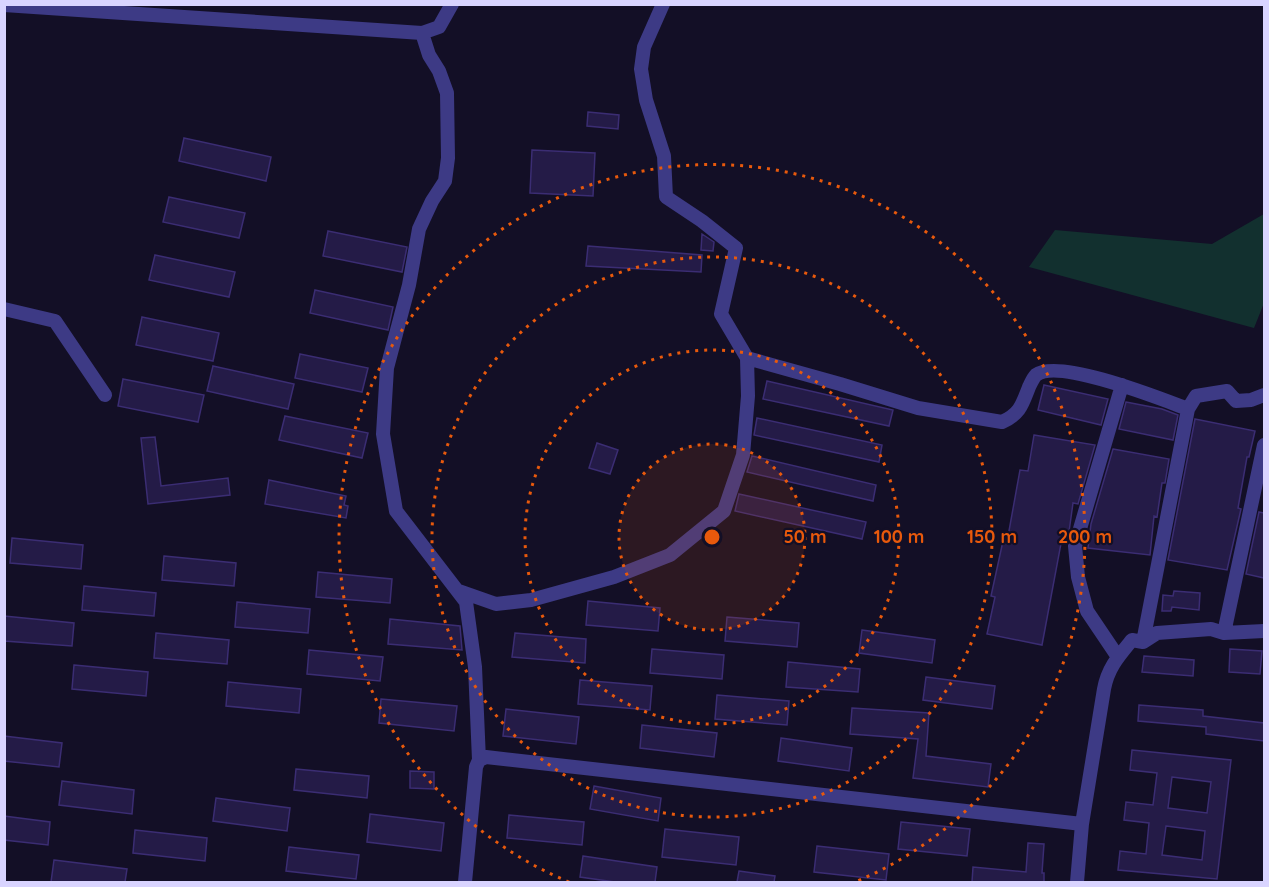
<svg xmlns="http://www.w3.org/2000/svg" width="1269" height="887" viewBox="0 0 1269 887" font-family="Quicksand,sans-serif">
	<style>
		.green { fill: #12302f }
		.building { fill: #241b47; stroke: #3b2d73; stroke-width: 1.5; fill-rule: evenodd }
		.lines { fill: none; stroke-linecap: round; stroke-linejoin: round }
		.minor { stroke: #3d3a85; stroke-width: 14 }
		.ring { fill: none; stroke: #e8590c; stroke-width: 3; stroke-dasharray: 3 6 }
		.centre { fill: #e8590c; stroke: #130f26; stroke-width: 3 }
		.ring-label { font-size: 18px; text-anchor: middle; font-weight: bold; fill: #e8590c; stroke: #130f26; stroke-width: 4.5; stroke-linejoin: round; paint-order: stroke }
	</style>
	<rect width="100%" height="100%" fill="#130f26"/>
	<!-- green -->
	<path class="green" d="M 1264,214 L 1264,303 L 1254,328 L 1029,267 L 1055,230 L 1212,244 Z"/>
	<!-- building -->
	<path class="building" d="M 588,112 L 619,115 L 618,129 L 587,126 Z
		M 184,138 L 271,157 L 266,181 L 179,161 Z
		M 532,150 L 595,153 L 593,196 L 530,193 Z
		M 169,197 L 245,213 L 239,238 L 163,222 Z
		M 328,231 L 407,247 L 402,272 L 323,256 Z
		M 702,234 L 714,242 L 713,251 L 701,250 Z
		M 588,246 L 702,255 L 701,272 L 586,266 Z
		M 155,255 L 235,272 L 229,297 L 149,280 Z
		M 315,290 L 393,307 L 388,330 L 310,313 Z
		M 142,317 L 219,333 L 213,361 L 136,345 Z
		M 300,354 L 368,368 L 362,392 L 295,378 Z
		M 213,366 L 294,384 L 288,409 L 207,391 Z
		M 123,379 L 204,395 L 198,422 L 118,406 Z
		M 767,381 L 893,410 L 889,426 L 763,399 Z
		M 1044,385 L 1108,399 L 1101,425 L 1038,410 Z
		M 1126,402 L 1162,409 L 1178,415 L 1173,440 L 1119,429 Z
		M 285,416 L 368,433 L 362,458 L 279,440 Z
		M 757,418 L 882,445 L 879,462 L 754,435 Z
		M 1195,419 L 1255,431 L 1249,457 L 1247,457 L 1238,508 L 1241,509 L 1227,570 L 1168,560 Z
		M 1034,435 L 1095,445 L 1078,504 L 1073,503 L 1068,539 L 1062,538 L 1042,645 L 987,634 L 995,597 L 991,596 L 1003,541 L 1007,542 L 1020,470 L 1028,471 Z
		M 155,437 L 161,486 L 228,478 L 230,495 L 148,504 L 141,438 Z
		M 597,443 L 618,450 L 610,474 L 589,468 Z
		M 1113,449 L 1169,459 L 1165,483 L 1162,483 L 1157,517 L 1154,516 L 1150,555 L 1088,548 L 1091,524 Z
		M 752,456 L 876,485 L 873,501 L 747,472 Z
		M 269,480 L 346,496 L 344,505 L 348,506 L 346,518 L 265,504 Z
		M 739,494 L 866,522 L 862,539 L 735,511 Z
		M 1259,512 L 1264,513 L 1264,578 L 1246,574 Z
		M 12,538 L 83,545 L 81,569 L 10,563 Z
		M 164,556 L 236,563 L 234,586 L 162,580 Z
		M 318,572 L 392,579 L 390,603 L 316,597 Z
		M 84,586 L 156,593 L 154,616 L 82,610 Z
		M 1174,591 L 1200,593 L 1199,610 L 1172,607 L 1171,611 L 1162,611 L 1163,595 L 1173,596 Z
		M 588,601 L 660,608 L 658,631 L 586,625 Z
		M 237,602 L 310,609 L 308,633 L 235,627 Z
		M 4,616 L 74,623 L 72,646 L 4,641 Z
		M 727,617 L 799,623 L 797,647 L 725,641 Z
		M 390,619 L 460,626 L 462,650 L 388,644 Z
		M 862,630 L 935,640 L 932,663 L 859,653 Z
		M 156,633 L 229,640 L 227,664 L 154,658 Z
		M 515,633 L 586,639 L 585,663 L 512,657 Z
		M 652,649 L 724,655 L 722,679 L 650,673 Z
		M 1230,649 L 1262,651 L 1260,674 L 1229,672 Z
		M 309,650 L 383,657 L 380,681 L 307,674 Z
		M 1144,656 L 1194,660 L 1193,676 L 1142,672 Z
		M 788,662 L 860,669 L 858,692 L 786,687 Z
		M 74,665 L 148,672 L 146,696 L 72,689 Z
		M 926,677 L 995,686 L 992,709 L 923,700 Z
		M 580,680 L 652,686 L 650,710 L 578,704 Z
		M 228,682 L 301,689 L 299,713 L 226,706 Z
		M 717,695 L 789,701 L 787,725 L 715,719 Z
		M 381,699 L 457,706 L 454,731 L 379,723 Z
		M 1139,705 L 1203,710 L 1203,716 L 1264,723 L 1264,741 L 1206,734 L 1206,727 L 1138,721 Z
		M 852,708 L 929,713 L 926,756 L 991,764 L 988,787 L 913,778 L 918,739 L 850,734 Z
		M 506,709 L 579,717 L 576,744 L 503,736 Z
		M 642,725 L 717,733 L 714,757 L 640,748 Z
		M 4,736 L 62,743 L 59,767 L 4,761 Z
		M 781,738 L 852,748 L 849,771 L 778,761 Z
		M 1132,750 L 1231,760 L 1217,879 L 1118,870 L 1120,851 L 1146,854 L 1149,823 L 1124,820 L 1126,802 L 1153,805 L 1157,773 L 1130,770 ZM 1172,777 L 1211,782 L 1207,813 L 1168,808 ZM 1166,826 L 1205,831 L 1202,860 L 1162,855 Z
		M 296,769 L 369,776 L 367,798 L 294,790 Z
		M 410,771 L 434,772 L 434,789 L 410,788 Z
		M 62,781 L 134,790 L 132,814 L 59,805 Z
		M 594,786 L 661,798 L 658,821 L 590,809 Z
		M 216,798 L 290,808 L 287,831 L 213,821 Z
		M 370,814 L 444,823 L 441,851 L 367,842 Z
		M 509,815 L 584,822 L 582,845 L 507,838 Z
		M 4,816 L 50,822 L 48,845 L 4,840 Z
		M 901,822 L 970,829 L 967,856 L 898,849 Z
		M 665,829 L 739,837 L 736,865 L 662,857 Z
		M 135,830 L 207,838 L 205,861 L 133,853 Z
		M 1028,843 L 1044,844 L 1042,873 L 1044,873 L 1044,882 L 972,882 L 973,867 L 1026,872 Z
		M 817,846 L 889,854 L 886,880 L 814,872 Z
		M 289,847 L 359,855 L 356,879 L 286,871 Z
		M 583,856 L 657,867 L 655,882 L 615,882 L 580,877 Z
		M 54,860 L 127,869 L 125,882 L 51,882 Z
		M 739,871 L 775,876 L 774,882 L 737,882 Z"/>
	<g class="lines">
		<!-- minor -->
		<path class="minor" d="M 4,5 L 422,33 L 439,27 L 452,4
			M 422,33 L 429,55 L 439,71 L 447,93 L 448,158 L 445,181 L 432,201 L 419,229 L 409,285 L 387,368 L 383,434 L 396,511 L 466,602 L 475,667 L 479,760 L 476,767 L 465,882
			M 4,309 L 55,321 L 105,395
			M 747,358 L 840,384 L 918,408 L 1002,422 C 1020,414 1022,405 1029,387 C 1031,383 1033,378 1036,375 C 1059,358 1161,399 1188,409 L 1196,396 L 1227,391 L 1236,401 L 1251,400 L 1264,395
			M 459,591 L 496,604 L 531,600 L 614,577 L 670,555 L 724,511 L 743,455 L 748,396 L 747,358 L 721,314 L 736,248 L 702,221 L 666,197 L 664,156 L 646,100 L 641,69 L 644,47 L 663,4
			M 1224,633 L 1264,445
			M 1143,642 L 1188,409
			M 1118,657 L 1087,611 L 1078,577 L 1075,546 L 1122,385
			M 479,760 L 486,757 L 1082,824
			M 1077,882 L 1082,824 L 1104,689 C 1108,668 1118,657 1132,640 L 1143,642 L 1157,633 L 1211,629 L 1224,633 L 1264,631"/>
	</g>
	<!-- distance rings -->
	<circle cx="712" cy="537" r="93" fill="#e8590c" fill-opacity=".12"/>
	<g class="ring">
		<circle cx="712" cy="537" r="93"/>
		<circle cx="712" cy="537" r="187"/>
		<circle cx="712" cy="537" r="280"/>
		<path d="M569 882A373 373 0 1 1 855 882"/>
	</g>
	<circle cx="712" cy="537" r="9" class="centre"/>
	<g class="ring-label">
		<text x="805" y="543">50 m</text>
		<text x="899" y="543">100 m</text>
		<text x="992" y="543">150 m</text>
		<text x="1085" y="543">200 m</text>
	</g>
	<!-- border -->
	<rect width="1269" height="887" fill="none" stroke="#d9d4ff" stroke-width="12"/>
</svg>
